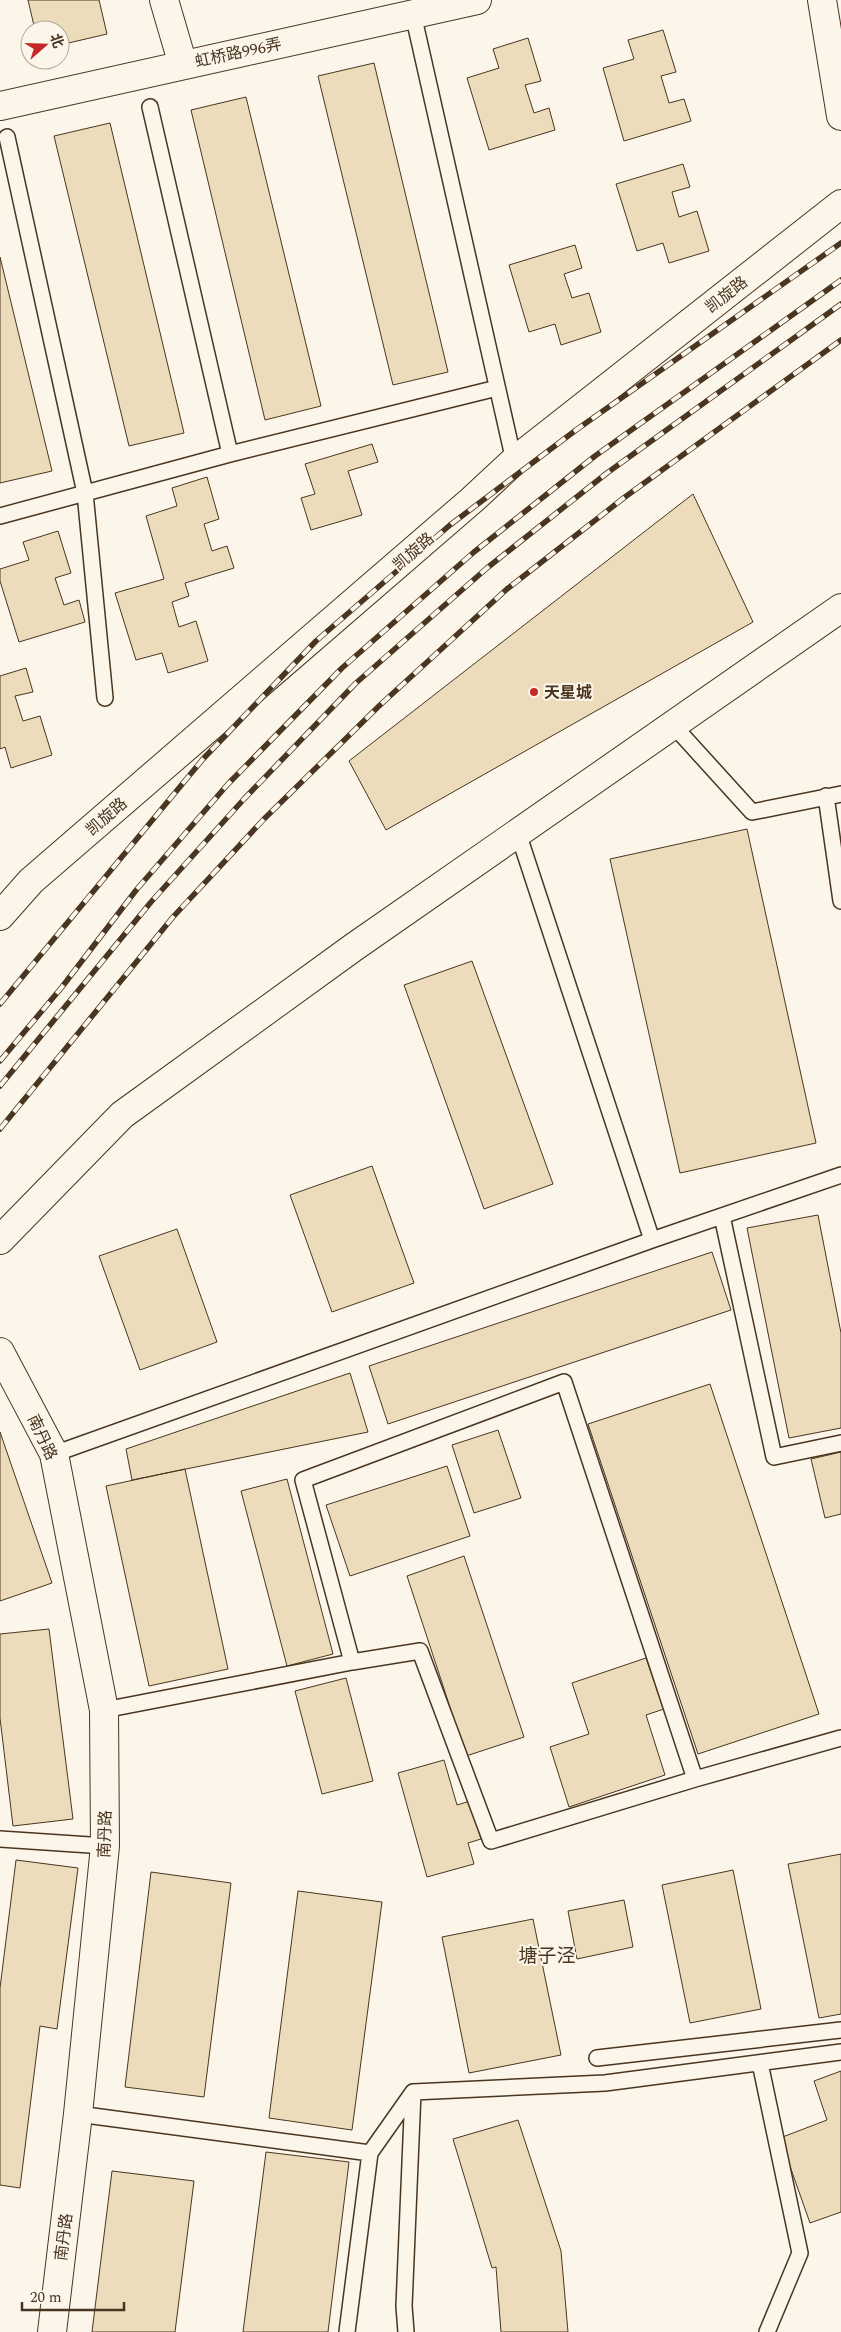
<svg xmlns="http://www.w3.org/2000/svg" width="841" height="2332" viewBox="0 0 841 2332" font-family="Spectral,'Noto Sans SC',serif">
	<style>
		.building { fill: #ecdcbc; stroke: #4a3520 }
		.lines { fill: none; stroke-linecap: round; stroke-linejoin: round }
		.lane-casing { stroke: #4a3520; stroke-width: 18 }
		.street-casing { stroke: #4a3520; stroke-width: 30 }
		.secondary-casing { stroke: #4a3520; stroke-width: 30 }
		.primary-casing { stroke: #4a3520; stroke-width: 30 }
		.lane { stroke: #fbf6e9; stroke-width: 15 }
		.street { stroke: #fbf6e9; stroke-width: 28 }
		.secondary { stroke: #fbf6e9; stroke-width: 28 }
		.primary { stroke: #fbf6e9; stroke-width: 28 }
		.rail-casing { stroke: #4a3520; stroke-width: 5.5 }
		.rail { stroke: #fbf6e9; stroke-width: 4; stroke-dasharray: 11; stroke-linecap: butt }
		.poi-dot { fill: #c62828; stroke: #fbf6e9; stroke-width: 2 }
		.labels { text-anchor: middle; stroke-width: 4; stroke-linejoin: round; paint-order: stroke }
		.street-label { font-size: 16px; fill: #4a3520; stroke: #fbf6e9 }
		.poi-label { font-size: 16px; font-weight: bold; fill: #4a3520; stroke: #fbf6e9; text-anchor: start }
		.quarter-label { font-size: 19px; fill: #4a3520; stroke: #fbf6e9 }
	</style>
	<rect width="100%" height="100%" fill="#fbf6e9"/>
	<!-- building -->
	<path class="building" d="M 28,0 L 99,0 L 107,34 L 60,45 L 60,30 L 35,30 Z
		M 663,30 L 676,72 L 661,76 L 669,103 L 684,99 L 691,121 L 624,141 L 603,68 L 634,59 L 628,40 Z
		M 528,38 L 541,81 L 525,85 L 534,113 L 549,108 L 555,130 L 489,150 L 467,78 L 499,68 L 493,49 Z
		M 374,63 L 448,372 L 393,385 L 318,76 Z
		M 246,97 L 321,406 L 265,420 L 191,110 Z
		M 110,123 L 184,433 L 129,446 L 54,136 Z
		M 683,164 L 690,187 L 672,192 L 679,217 L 697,211 L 709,251 L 669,263 L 663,243 L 637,251 L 616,184 Z
		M 575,245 L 582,268 L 564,274 L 572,298 L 589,293 L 601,332 L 561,345 L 555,324 L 529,332 L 509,265 Z
		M 0,257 L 52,471 L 0,483 Z
		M 372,444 L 378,462 L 348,471 L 362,515 L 311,530 L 301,498 L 315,494 L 305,464 Z
		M 207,477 L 219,519 L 204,524 L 212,551 L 227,546 L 234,568 L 185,583 L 189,596 L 172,602 L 179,627 L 196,621 L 208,661 L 168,673 L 162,653 L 136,660 L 115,593 L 164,579 L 146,516 L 177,506 L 172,488 Z
		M 693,494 L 753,622 L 386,830 L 349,761 Z
		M 58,531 L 71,573 L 55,578 L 64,605 L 79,600 L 85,622 L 19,642 L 0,581 L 0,569 L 29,560 L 23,542 Z
		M 26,668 L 33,692 L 15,696 L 23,721 L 40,716 L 52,755 L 11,768 L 5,747 L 0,749 L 0,676 Z
		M 747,829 L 816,1143 L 680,1173 L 610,859 Z
		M 472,961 L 553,1184 L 484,1209 L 404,985 Z
		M 372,1166 L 414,1283 L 332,1312 L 290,1195 Z
		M 818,1215 L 841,1333 L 841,1428 L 789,1438 L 747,1228 Z
		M 177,1229 L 217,1342 L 140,1370 L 99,1256 Z
		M 712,1252 L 731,1310 L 388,1424 L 369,1366 Z
		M 350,1373 L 368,1432 L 132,1480 L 126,1449 Z
		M 710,1384 L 819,1714 L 698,1754 L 588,1424 Z
		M 498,1430 L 521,1498 L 474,1513 L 452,1445 Z
		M 0,1432 L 52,1583 L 0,1601 Z
		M 841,1452 L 841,1514 L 825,1518 L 811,1459 Z
		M 447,1466 L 470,1536 L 350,1576 L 326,1505 Z
		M 185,1469 L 228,1669 L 149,1686 L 106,1486 Z
		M 287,1479 L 333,1654 L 287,1666 L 241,1491 Z
		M 464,1556 L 524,1737 L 466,1756 L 407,1576 Z
		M 49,1629 L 73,1819 L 13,1826 L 0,1718 L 0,1634 Z
		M 646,1658 L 664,1709 L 646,1715 L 665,1775 L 569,1807 L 550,1747 L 589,1734 L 572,1683 Z
		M 346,1678 L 373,1781 L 322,1794 L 295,1691 Z
		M 444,1760 L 457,1805 L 470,1801 L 481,1839 L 468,1843 L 474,1864 L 427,1877 L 398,1773 Z
		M 841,1854 L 841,2014 L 819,2018 L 788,1864 Z
		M 16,1860 L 78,1868 L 57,2029 L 40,2026 L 20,2188 L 0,2185 L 0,1988 Z
		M 733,1870 L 761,2009 L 690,2023 L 662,1885 Z
		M 151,1872 L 231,1883 L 204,2097 L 125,2087 Z
		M 298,1891 L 382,1902 L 352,2130 L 269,2118 Z
		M 624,1900 L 633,1947 L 577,1959 L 568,1911 Z
		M 533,1919 L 561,2055 L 469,2073 L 442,1937 Z
		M 841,2071 L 841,2212 L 810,2223 L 780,2138 L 827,2120 L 814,2081 Z
		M 518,2120 L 561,2251 L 568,2332 L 501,2332 L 496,2267 L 492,2268 L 453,2139 Z
		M 266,2152 L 349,2162 L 328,2332 L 243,2332 Z
		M 112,2171 L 194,2181 L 175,2332 L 92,2332 Z"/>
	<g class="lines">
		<defs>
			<path id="lane" d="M 413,14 L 514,461
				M 150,107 L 230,454
				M 7,137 L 85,493 L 105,698
				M 0,516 L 230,454 L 497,388
				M 673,725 L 752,812 L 841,794
				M 826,796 L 841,901
				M 518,833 L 652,1240
				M 722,1216 L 774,1457 L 841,1443
				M 54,1454 L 652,1240 L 841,1175
				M 352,1662 L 303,1480 L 564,1382 L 695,1779
				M 104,1710 L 352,1662 L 420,1651 L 491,1841 L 695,1779 L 841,1738
				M 0,1839 L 105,1846
				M 597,2058 L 841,2030
				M 760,2063 L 800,2253 L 767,2332
				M 78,2114 L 370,2153 L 413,2092 L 605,2083 L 841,2052
				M 347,2332 L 370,2153
				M 406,2332 L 404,2306 L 413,2092"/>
			<path id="street" d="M 164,0 L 183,65
				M 0,106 L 477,0
				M 0,1352 L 54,1454 L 104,1710 L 105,1846 L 78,2114 L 52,2332"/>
			<path id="secondary" d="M 0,916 L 31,881 L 472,500 L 514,461 L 841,204
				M 0,1240 L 122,1115 L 354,947 L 841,608"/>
			<path id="primary" d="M 822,0 L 841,116"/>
		</defs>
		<!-- lane casing -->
		<use href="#lane" class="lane-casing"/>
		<!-- street casing -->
		<use href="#street" class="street-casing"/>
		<!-- secondary casing -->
		<use href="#secondary" class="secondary-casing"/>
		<!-- primary casing -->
		<use href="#primary" class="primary-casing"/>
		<!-- lane -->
		<use href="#lane" class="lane"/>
		<!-- street -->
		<use href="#street" class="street"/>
		<!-- secondary -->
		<use href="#secondary" class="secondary"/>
		<!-- primary -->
		<use href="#primary" class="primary"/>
		<defs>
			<path id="rail" d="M 0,1004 L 203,759 L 316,641 L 450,525 L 576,430 L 841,243
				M 0,1061 L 62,987 L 137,889 L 228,784 L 342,668 L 474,552 L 595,456 L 841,280
				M 0,1086 L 151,902 L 244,799 L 356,683 L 487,568 L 607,473 L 841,304
				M 0,1129 L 173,917 L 264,819 L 379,706 L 507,589 L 625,497 L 841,340"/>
		</defs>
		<!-- rail casing -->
		<use href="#rail" class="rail-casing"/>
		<!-- rail -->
		<use href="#rail" class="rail"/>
	</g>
	<!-- markers -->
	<circle class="poi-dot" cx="534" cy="692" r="5"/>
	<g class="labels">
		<!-- street labels -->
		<g class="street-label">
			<text transform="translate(238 52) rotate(-12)" y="6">虹桥路996弄</text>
			<text transform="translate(726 294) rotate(-38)" y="6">凯旋路</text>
			<text transform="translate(413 551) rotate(-41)" y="6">凯旋路</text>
			<text transform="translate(106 816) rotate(-41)" y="6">凯旋路</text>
			<text transform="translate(43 1437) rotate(65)" y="6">南丹路</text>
			<text transform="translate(104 1834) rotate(-88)" y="6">南丹路</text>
			<text transform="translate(63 2237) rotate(-83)" y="6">南丹路</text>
		</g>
		<!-- poi labels -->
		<g class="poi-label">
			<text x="544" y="698">天星城</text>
		</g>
		<!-- quarter labels -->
		<g class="quarter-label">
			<text x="547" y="1962">塘子泾</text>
		</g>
	</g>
	<!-- north arrow -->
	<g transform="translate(45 45) rotate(70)"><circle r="24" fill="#fbf6e9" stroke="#b4a999"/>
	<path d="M0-4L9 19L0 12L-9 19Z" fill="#c62828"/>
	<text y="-8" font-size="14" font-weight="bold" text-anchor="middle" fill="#4a3520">北</text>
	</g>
	<!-- scale -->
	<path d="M22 2302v8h102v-8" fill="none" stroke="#4a3520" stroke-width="2.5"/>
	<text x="30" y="2302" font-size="15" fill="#4a3520" stroke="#fbf6e9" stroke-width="4" paint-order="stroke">20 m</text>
</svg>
